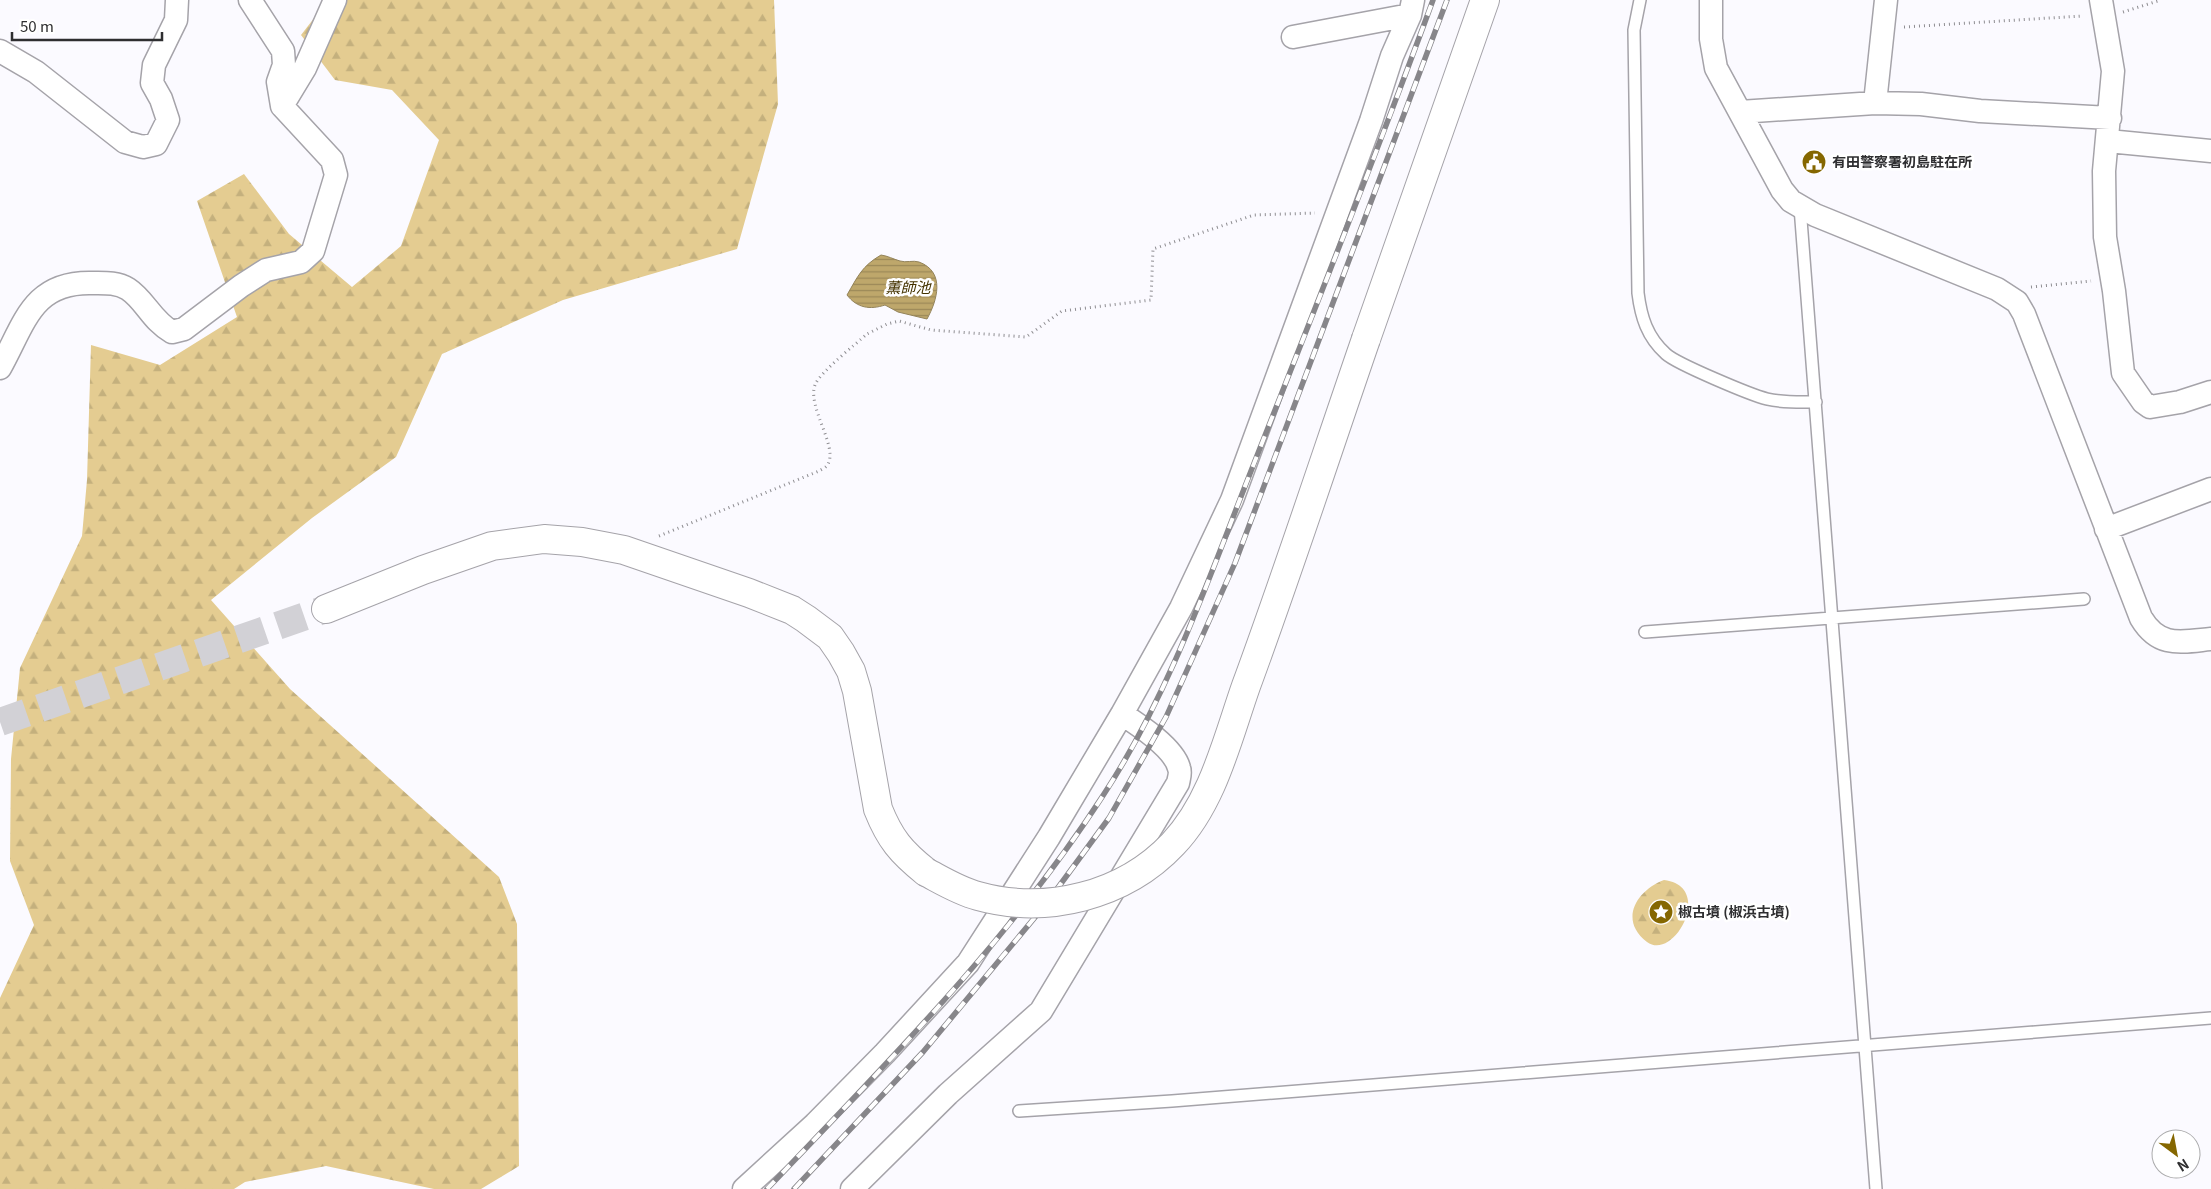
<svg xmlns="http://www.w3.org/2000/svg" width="2211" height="1189" viewBox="0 0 2211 1189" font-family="Georgia,'Noto Sans JP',serif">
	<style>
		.forest { fill: url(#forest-firs) }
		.water { fill: url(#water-rules); stroke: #938359 }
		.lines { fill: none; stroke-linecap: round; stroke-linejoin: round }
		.tertiary-tunnel { stroke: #d2d1d6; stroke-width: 28; stroke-dasharray: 28 14; stroke-linecap: butt }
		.service-casing { stroke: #a5a3a9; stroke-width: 14 }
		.minor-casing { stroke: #a5a3a9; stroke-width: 25 }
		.tertiary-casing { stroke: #a5a3a9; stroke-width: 30 }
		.path { stroke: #8e8d91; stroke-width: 3; stroke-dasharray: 1 4; stroke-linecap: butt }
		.service { stroke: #fff; stroke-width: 11 }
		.minor { stroke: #fff; stroke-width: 22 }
		.tertiary { stroke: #fff; stroke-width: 28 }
		.rail-casing { stroke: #87868a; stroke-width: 5.5 }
		.rail { stroke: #fff; stroke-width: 4; stroke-dasharray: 11; stroke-linecap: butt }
		.tertiary-bridge-casing { stroke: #a5a3a9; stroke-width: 30; stroke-linecap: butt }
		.tertiary-bridge { stroke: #fff; stroke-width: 28 }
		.labels { text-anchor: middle; stroke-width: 5; stroke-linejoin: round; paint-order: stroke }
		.poi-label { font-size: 14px; font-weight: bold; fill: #2e2e30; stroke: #fff; text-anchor: start }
		.water-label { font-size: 15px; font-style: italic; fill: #430; stroke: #fff }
	</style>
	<defs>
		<pattern id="forest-firs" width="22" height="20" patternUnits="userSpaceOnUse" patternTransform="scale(1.25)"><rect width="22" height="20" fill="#e4cc91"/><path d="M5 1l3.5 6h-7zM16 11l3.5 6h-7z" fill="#c4b07d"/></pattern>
		<pattern id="water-rules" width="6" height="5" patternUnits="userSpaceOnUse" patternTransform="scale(1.25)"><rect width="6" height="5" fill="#bea76b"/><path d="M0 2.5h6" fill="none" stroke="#9b8858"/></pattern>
	</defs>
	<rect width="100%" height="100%" fill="#fbfaff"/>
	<!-- forest -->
	<path class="forest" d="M 328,0 L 774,0 L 778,104 L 737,249 L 563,300 L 442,354 L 396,457 L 312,518 L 211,600 L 290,689 L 499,877 L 517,924 L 519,1166 L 481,1189 L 434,1189 L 326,1166 L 245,1182 L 234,1189 L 0,1189 L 0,998 L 34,925 L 10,861 L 11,759 L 20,668 L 82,536 L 87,480 L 91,345 L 160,365 L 237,317 L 197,201 L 244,174 L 289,234 L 352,287 L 401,246 L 439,140 L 392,90 L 335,80 L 301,35 Z
		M 1664,880 C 1715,886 1674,962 1647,942 C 1618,920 1637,890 1664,880 Z"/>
	<!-- water -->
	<path class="water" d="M 881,255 C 888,256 893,259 900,261 C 906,263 913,260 919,262 C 946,272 937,301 927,319 L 898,312 L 885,305 C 870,310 857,308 847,295 C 858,276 862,266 881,255 Z"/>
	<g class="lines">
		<!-- tertiary-tunnel -->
		<path class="tertiary-tunnel" d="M 0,722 L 326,609"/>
		<defs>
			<path id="service" d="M 1640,0 L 1634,30 L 1638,293 C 1641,317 1647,337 1666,354 C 1677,364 1751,395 1767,399 C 1783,403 1800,402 1816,402
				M 1800,207 L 1876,1189
				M 1645,632 L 2084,599
				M 1019,1111 L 1172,1101 L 2211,1018"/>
			<path id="minor" d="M 1711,0 L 1711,39 L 1716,68 L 1782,190 L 1791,201 L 1815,215 L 1997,289 L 2017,302 L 2024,314 L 2141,618 C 2159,648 2180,642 2211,639
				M 2101,0 L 2113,71 L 2104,171 L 2105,237 L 2114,291 L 2123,373 L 2143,402 L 2150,407 L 2180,402 L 2211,392
				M 1293,37 L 1410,15
				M 0,51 L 36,72 L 125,142 L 143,147 L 156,144 L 168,120 L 161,99 L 152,83 L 154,65 L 176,20 L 177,0
				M 1875,103 L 1886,0
				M 282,106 L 305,68 L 335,0
				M 1740,112 L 1875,103 L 1921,104 L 1980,111 L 2110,118
				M 2108,141 L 2211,151
				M 0,368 C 25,323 32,282 91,283 C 104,283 117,282 128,289 C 145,300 152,321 172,332 L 184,329 L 241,286 L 266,270 L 301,262 L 313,251 L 336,175 L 332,160 L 282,106 L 278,82 L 284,65 L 283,51 L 250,0
				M 2106,529 L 2211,489
				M 744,1189 L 815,1124 L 885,1053 L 968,963 L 1049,837 L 1122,714 L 1181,608 L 1232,500 L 1371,121 L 1392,56 L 1410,15 L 1413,0
				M 852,1189 L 948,1094 L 1041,1011 L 1178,783 C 1179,778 1181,773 1179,768 C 1174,748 1139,725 1122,714"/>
			<path id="tertiary" d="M 1366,339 L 1485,0
				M 326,609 L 423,570 L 492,546 L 544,539 L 582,542 L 624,550 L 749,593 L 792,610 L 806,619 L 830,637 L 841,653 L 851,671 L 857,691 L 878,809 C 890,839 901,852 926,872"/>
		</defs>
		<!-- service casing -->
		<use href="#service" class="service-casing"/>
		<!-- minor casing -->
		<use href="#minor" class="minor-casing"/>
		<!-- tertiary casing -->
		<use href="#tertiary" class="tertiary-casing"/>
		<!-- path -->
		<path class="path" d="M 2123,12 L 2161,0
			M 1904,27 L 2082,16
			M 2031,287 L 2091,281
			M 659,536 L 819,471 C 822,469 827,467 828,464 C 838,446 807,407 815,385 C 820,372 856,344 867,334 L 887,324 L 899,321 L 931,330 L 1026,337 L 1062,311 L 1151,300 L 1153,249 L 1254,215 L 1315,213"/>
		<!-- service -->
		<use href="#service" class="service"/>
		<!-- minor -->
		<use href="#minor" class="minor"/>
		<!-- tertiary -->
		<use href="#tertiary" class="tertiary"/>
		<defs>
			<path id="rail" d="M 767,1189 C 886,1064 1010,940 1104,794 C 1170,693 1209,577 1253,466 C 1314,311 1376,156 1433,0
				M 794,1189 L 923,1052 L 1046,904 L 1109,818 L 1166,717 L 1235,563 L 1447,0"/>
		</defs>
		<!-- rail casing -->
		<use href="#rail" class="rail-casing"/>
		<!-- rail -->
		<use href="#rail" class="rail"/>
		<defs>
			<path id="tertiary-bridge" d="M 926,872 C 943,881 959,891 978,896 C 1046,915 1124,896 1173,844 C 1213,802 1227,740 1246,686 C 1288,572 1326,455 1366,339"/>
		</defs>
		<!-- tertiary-bridge casing -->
		<use href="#tertiary-bridge" class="tertiary-bridge-casing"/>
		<!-- tertiary-bridge -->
		<use href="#tertiary-bridge" class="tertiary-bridge"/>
	</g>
	<!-- icons -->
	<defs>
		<symbol id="civic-disc" viewBox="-11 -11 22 22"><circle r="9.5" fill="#856700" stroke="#fff"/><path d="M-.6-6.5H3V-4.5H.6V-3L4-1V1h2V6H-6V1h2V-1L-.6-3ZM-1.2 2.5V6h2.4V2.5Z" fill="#fff"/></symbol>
		<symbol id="sight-disc" viewBox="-11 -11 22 22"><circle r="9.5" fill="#856700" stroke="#fff"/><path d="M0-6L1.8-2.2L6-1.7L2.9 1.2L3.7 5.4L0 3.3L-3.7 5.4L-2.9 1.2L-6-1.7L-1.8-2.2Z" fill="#fff"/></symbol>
	</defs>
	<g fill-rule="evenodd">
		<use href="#civic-disc" x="1800" y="148" width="28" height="28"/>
		<use href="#sight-disc" x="1647" y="898" width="28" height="28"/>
	</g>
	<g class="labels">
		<!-- poi labels -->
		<g class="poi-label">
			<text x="1832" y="167">有田警察署初島駐在所</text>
			<text x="1678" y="917">椒古墳 (椒浜古墳)</text>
		</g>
		<!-- water labels -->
		<g class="water-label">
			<text x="908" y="293">薫師池</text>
		</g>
	</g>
	<!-- north arrow -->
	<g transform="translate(2176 1154) rotate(148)"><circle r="24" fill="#ffffff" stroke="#ababac"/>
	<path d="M0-4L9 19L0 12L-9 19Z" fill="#856700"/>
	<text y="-8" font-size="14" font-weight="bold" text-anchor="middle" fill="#2e2e30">N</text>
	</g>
	<!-- scale -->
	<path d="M12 32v8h150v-8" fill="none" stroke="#2e2e30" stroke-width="2.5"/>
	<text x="20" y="32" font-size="15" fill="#2e2e30" stroke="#ffffff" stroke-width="4" paint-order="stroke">50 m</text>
</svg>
